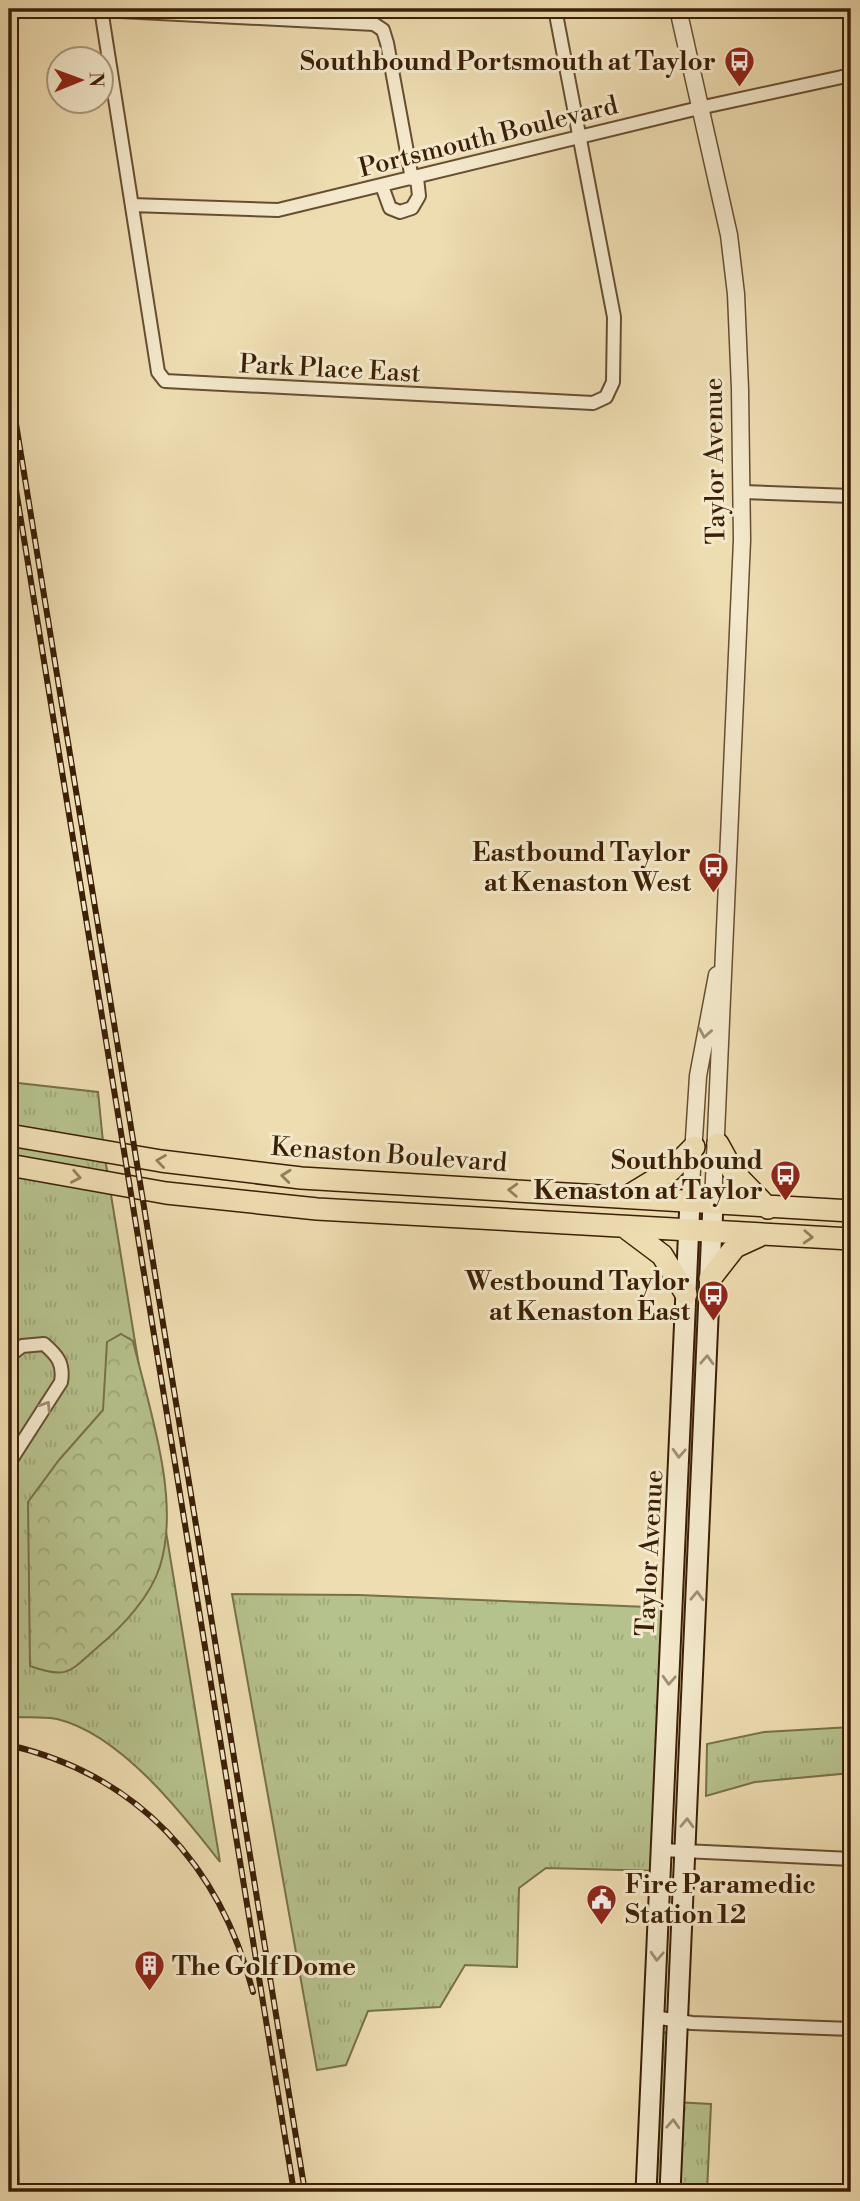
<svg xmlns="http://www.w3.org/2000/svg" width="860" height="2201" viewBox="0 0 860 2201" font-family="'Libre Bodoni',serif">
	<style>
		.grass { fill: url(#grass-tufts); stroke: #78704a; stroke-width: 2 }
		.forest { fill: url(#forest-crowns); stroke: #78704a; stroke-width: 2 }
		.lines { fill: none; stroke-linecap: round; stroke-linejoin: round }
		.minor-casing { stroke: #684e31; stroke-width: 16 }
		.tertiary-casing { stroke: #684e31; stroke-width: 19 }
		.secondary-casing { stroke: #3b1f06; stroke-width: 23 }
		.primary-casing { stroke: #3b1f06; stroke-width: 24 }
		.minor { stroke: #f4e9cc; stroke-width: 12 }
		.tertiary { stroke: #f4e9cc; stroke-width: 16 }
		.secondary { stroke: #f4e9cc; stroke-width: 19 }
		.primary { stroke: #eeddb1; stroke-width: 21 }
		.rail-casing { stroke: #3b1f06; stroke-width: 6 }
		.rail { stroke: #f4e9cc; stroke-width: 3.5; stroke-dasharray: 10; stroke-linecap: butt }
		.oneway { stroke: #a18e73 }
		.oneway2 { stroke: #947e5c }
		.labels { text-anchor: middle; stroke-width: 6; stroke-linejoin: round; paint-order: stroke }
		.poi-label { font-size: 26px; font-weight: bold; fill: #3b1f06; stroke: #f4e9cc; text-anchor: end }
		.street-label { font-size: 26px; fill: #3b1f06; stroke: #f4e9cc }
	</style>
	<defs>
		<pattern id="grass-tufts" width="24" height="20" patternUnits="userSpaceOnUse" patternTransform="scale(1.75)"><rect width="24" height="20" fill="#b6c28d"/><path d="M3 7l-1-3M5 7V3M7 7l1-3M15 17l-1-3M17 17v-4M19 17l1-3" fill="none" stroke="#9da678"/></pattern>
		<pattern id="forest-crowns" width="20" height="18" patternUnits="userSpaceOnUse" patternTransform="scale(1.75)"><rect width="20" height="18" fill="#b6c28d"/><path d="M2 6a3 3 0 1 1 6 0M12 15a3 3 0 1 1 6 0" fill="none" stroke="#9da678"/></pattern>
	</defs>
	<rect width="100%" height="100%" fill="#eeddb1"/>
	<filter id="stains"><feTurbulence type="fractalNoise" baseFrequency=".00286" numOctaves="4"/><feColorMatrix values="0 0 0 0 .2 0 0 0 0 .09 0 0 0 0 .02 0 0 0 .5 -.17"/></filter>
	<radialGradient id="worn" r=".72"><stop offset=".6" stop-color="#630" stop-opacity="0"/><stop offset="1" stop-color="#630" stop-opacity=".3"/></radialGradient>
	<!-- grass -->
	<path class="grass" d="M 9,1082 L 98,1092 L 104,1152 L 220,1862 C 182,1813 120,1734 57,1719 C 42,1716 24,1718 9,1717 Z
		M 232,1594 L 359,1595 L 672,1608 L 660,1871 L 546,1868 L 519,1888 L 517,1967 L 465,1965 L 440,2007 L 368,2011 L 346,2065 L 317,2070 Z
		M 851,1727 L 851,1773 L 755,1782 L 706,1796 L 707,1744 L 764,1732 Z
		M 666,2032 L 669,2034 L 663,2192 L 652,2192 L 661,2034 Z
		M 674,2102 L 711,2104 L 707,2192 L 670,2192 Z"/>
	<!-- forest -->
	<path class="forest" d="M 121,1334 L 133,1341 C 149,1408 181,1500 160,1566 C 151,1596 122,1627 99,1646 C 70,1671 69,1680 30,1666 L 28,1502 L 59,1460 L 103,1410 L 107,1342 Z"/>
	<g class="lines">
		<defs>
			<path id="minor" d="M 101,9 L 158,372 L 165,381 L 593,403 L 606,397 L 613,382 L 614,317 L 555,9
				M 101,10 L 374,24 L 383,30 L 387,43 L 412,179
				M 382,186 L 390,208 L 400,212 L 412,208 L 419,196 L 417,178
				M 132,205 L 278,210 L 699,108 L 851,75
				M 743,492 L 851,496
				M 9,1356 L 22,1346 L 44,1344 C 58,1356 64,1364 61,1382 L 9,1463
				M 662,1850 L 851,1859
				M 9,1976 L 12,2192
				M 654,2017 L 692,2023 L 851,2029
				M 821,2192 L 830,2192"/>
			<path id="tertiary" d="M 678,9 L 729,235 L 736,294 L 740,389 L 742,540 L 713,1203
				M 690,1201 L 698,1076 L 717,975"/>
			<path id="secondary" d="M 646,2192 L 690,1201
				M 670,2192 L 713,1203"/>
			<path id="primary" d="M 9,1135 L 161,1161 L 301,1178 L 851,1211
				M 718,1144 L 734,1173 L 768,1208
				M 9,1165 L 166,1193 L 317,1209 L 851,1239
				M 630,1195 L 671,1170 L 694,1147
				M 626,1228 L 662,1255 L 686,1294
				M 710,1279 L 735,1247 L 759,1236"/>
		</defs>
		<!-- minor casing -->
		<use href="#minor" class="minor-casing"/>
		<!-- tertiary casing -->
		<use href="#tertiary" class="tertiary-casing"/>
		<!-- secondary casing -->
		<use href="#secondary" class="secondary-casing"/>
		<!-- primary casing -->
		<use href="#primary" class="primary-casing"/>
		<!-- minor -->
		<use href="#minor" class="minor"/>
		<!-- tertiary -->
		<use href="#tertiary" class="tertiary"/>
		<!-- secondary -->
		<use href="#secondary" class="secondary"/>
		<!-- primary -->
		<use href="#primary" class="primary"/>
		<defs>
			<path id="rail" d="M 9,381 L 305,2192
				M 9,447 L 294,2192
				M 9,1745 C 138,1775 220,1865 253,1992"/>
		</defs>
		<!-- rail casing -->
		<use href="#rail" class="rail-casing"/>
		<!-- rail -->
		<use href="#rail" class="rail"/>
	</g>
	<!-- one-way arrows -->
	<defs><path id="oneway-chevron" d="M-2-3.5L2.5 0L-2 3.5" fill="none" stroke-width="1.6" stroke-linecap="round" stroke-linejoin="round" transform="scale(1.75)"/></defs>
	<g class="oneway">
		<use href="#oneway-chevron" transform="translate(705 1033) rotate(100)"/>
		<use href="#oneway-chevron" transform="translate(707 1360) rotate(-87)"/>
		<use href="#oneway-chevron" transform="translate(46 1406) rotate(-57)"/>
		<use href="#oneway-chevron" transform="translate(679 1453) rotate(93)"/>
		<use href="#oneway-chevron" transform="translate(697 1596) rotate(-88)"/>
		<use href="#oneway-chevron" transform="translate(669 1680) rotate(93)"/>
		<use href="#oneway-chevron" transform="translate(687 1823) rotate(-88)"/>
		<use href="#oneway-chevron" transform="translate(657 1956) rotate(93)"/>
		<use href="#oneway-chevron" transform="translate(673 2124) rotate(-87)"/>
	</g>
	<g class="oneway2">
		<use href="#oneway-chevron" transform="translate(161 1161) rotate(-172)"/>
		<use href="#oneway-chevron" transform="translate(286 1176) rotate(-174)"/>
		<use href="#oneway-chevron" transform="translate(76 1177) rotate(11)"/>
		<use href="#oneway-chevron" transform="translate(513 1190) rotate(-177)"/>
		<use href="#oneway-chevron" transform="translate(808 1237) rotate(3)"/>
	</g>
	<!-- icons -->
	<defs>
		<symbol id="bus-pin" viewBox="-11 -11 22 30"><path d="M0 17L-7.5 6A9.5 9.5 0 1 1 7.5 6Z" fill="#8f2418" stroke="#f4e9cc"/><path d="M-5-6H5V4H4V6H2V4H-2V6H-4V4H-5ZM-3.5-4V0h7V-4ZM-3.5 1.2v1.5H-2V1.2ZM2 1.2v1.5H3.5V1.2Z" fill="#fff"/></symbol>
		<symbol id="civic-pin" viewBox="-11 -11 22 30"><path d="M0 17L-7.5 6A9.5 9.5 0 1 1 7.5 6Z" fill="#8f2418" stroke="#f4e9cc"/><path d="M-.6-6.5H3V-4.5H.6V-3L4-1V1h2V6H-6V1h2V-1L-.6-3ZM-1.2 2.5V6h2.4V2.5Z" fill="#fff"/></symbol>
		<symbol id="building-pin" viewBox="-11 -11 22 30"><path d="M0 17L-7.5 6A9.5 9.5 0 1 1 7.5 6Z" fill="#8f2418" stroke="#f4e9cc"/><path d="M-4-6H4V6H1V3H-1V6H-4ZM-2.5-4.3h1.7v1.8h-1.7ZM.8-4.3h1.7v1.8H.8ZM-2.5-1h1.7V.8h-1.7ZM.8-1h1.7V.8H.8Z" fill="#fff"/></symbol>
	</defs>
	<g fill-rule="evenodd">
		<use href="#bus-pin" x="722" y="44" width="35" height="47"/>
		<use href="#bus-pin" x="696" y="850" width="35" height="47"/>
		<use href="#bus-pin" x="768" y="1158" width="35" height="47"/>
		<use href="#bus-pin" x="696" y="1278" width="35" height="47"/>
		<use href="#civic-pin" x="584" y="1882" width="35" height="47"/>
		<use href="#building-pin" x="132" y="1948" width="35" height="47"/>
	</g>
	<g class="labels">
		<!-- poi labels -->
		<g class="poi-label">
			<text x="716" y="70">Southbound Portsmouth at Taylor</text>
			<text x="691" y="861">Eastbound Taylor<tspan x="691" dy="30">at Kenaston West</tspan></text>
			<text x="763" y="1169">Southbound<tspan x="763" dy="30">Kenaston at Taylor</tspan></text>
			<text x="690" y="1290">Westbound Taylor<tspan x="690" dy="30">at Kenaston East</tspan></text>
			<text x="625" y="1893" text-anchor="start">Fire Paramedic<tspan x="625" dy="30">Station 12</tspan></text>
			<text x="172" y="1975" text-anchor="start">The Golf Dome</text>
		</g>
		<!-- street labels -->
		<g class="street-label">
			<text transform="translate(488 136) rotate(-14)" y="9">Portsmouth Boulevard</text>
			<text transform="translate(330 368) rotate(3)" y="9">Park Place East</text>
			<text transform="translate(714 461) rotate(-91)" y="9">Taylor Avenue</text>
			<text transform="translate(389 1154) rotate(4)" y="9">Kenaston Boulevard</text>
			<text transform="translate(649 1553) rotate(-87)" y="9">Taylor Avenue</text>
		</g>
	</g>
	<!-- margin -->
	<rect width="860" height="2201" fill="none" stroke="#eeddb1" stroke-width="35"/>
	<rect x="10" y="10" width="839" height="2180" fill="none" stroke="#3b1f06" stroke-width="3.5"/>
	<rect x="18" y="18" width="825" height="2166" fill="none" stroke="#3b1f06" stroke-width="2"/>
	<!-- north arrow -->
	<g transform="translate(80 80) rotate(89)"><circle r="33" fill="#f4e9cc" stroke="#aa987d" stroke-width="2"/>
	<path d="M0-5L12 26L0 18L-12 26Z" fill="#8f2418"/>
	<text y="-10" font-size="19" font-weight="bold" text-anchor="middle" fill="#3b1f06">N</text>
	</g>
	<rect width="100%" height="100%" filter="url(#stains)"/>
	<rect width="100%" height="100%" fill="url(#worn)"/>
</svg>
